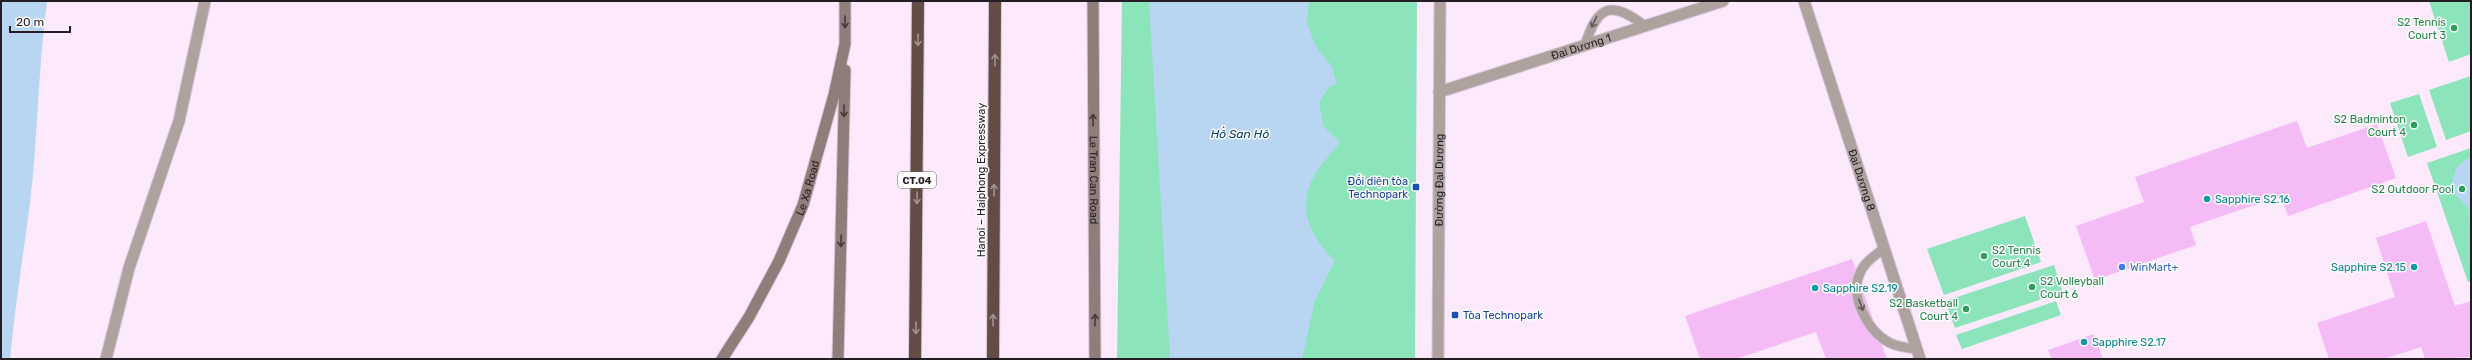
<svg xmlns="http://www.w3.org/2000/svg" width="2472" height="360" viewBox="0 0 2472 360" font-family="Rubik,sans-serif">
	<style>
		.green { fill: #8ce4bb }
		.water { fill: #b8d5f2 }
		.building { fill: #f5bbf7 }
		.lines { fill: none; stroke-linecap: round; stroke-linejoin: round }
		.service-casing { stroke: #d5c4d5; stroke-width: 11 }
		.minor-casing { stroke: #d5c4d5; stroke-width: 13 }
		.secondary-casing { stroke: #d5c4d5; stroke-width: 13 }
		.motorway-casing { stroke: #d5c4d5; stroke-width: 14 }
		.service { stroke: #aea29e; stroke-width: 9 }
		.minor { stroke: #aea29e; stroke-width: 11 }
		.secondary { stroke: #8e7d78; stroke-width: 11 }
		.motorway { stroke: #634c45; stroke-width: 12 }
		.oneway { stroke: #443a3d }
		.oneway2 { stroke: #62595b }
		.oneway3 { stroke: #a1938f }
		.leisure-dot { fill: #2e9e5b; stroke: #fdfdfd; stroke-width: 1.5 }
		.transit-dot { fill: #1a4fb4; stroke: #fdfdfd; stroke-width: 1.5 }
		.culture-dot { fill: #0f9aa8; stroke: #fdfdfd; stroke-width: 1.5 }
		.shop-dot { fill: #3f7fe0; stroke: #fdfdfd; stroke-width: 1.5 }
		.labels { text-anchor: middle; stroke-width: 3; stroke-linejoin: round; paint-order: stroke }
		.shield { fill: #fdfdfd; stroke: #656065; stroke-width: 1 }
		.shield-label { font-size: 10px; font-weight: bold; fill: #241d24 }
		.leisure-label { font-size: 11px; fill: #27864d; stroke: #fdfdfd; text-anchor: end }
		.street-label { font-size: 11px; fill: #241d24; stroke: #fdfdfd }
		.transit-label { font-size: 11px; fill: #164399; stroke: #fdfdfd; text-anchor: end }
		.culture-label { font-size: 11px; fill: #0d838f; stroke: #fdfdfd; text-anchor: start }
		.shop-label { font-size: 11px; fill: #366cbe; stroke: #fdfdfd; text-anchor: start }
		.water-label { font-size: 12px; font-style: italic; fill: #043e6b; stroke: #fdfdfd }
	</style>
	<rect width="100%" height="100%" fill="#fce9fc"/>
	<!-- green -->
	<path class="green" d="M 1122,1 L 1417,1 L 1415,359 L 1117,359 Z
		M 2429,1 L 2471,1 L 2471,54 L 2449,62 Z
		M 2471,76 L 2471,131 L 2446,140 L 2429,90 Z
		M 2419,94 L 2437,147 L 2408,157 L 2390,103 Z
		M 2471,148 L 2471,281 L 2468,282 L 2427,163 Z
		M 2025,216 L 2041,262 L 1944,295 L 1927,249 Z
		M 2054,265 L 2063,292 L 1955,328 L 1945,301 Z
		M 2056,301 L 2061,315 L 1962,349 L 1956,335 Z"/>
	<!-- water -->
	<path class="water" d="M 1,1 L 47,1 C 38,68 38,136 30,203 C 23,255 15,307 10,359 L 1,359 Z
		M 1149,1 L 1309,1 L 1307,23 L 1316,47 L 1331,65 L 1337,83 L 1329,87 L 1319,102 L 1324,127 L 1340,142 C 1332,153 1316,170 1311,182 C 1298,213 1313,239 1335,261 L 1315,300 L 1302,359 L 1170,359 Z
		M 2471,156 L 2471,230 L 2468,208 L 2455,194 L 2452,183 L 2456,168 Z"/>
	<!-- building -->
	<path class="building" d="M 2297,121 L 2307,148 L 2377,124 L 2396,178 L 2288,216 L 2281,196 L 2190,227 L 2196,245 L 2095,280 L 2076,226 L 2144,202 L 2135,177 Z
		M 2426,221 L 2455,306 L 2471,301 L 2471,357 L 2425,359 L 2421,347 L 2384,359 L 2329,359 L 2317,323 L 2395,297 L 2376,238 Z
		M 1852,259 L 1887,359 L 1826,359 L 1816,332 L 1736,359 L 1700,359 L 1685,316 Z
		M 2094,334 L 2103,359 L 2052,359 L 2048,350 Z"/>
	<g class="lines">
		<defs>
			<path id="service" d="M 1585,45 C 1598,5 1611,0 1645,26
				M 1883,249 C 1875,256 1864,262 1860,273 C 1849,296 1868,332 1890,343 C 1898,347 1908,348 1917,349"/>
			<g id="minor">
				<path id="s1" d="M 1804,1 L 1920,359"/>
				<path id="s2" d="M 1439,92 L 1723,1"/>
				<path d="M 106,359 L 129,268 L 179,121 L 205,1"/>
				<path id="s3" d="M 1438,359 L 1440,1"/>
			</g>
			<g id="secondary">
				<path id="s4" d="M 1093,1 L 1095,359"/>
				<path id="s5" d="M 722,359 L 749,317 L 779,261 L 803,205 L 834,95 L 845,44 L 845,1"/>
				<path d="M 838,359 L 845,70"/>
			</g>
			<path id="motorway" d="M 915,359 L 918,1
				M 993,359 L 995,1"/>
		</defs>
		<!-- service casing -->
		<use href="#service" class="service-casing"/>
		<!-- minor casing -->
		<use href="#minor" class="minor-casing"/>
		<!-- secondary casing -->
		<use href="#secondary" class="secondary-casing"/>
		<!-- motorway casing -->
		<use href="#motorway" class="motorway-casing"/>
		<!-- service -->
		<use href="#service" class="service"/>
		<!-- minor -->
		<use href="#minor" class="minor"/>
		<!-- secondary -->
		<use href="#secondary" class="secondary"/>
		<!-- motorway -->
		<use href="#motorway" class="motorway"/>
	</g>
	<!-- one-way arrows -->
	<defs><path id="oneway-shaft" d="M-6 0H5M1.5-3L5.5 0L1.5 3" fill="none" stroke-width="1.6" stroke-linecap="round" stroke-linejoin="round"/></defs>
	<g class="oneway">
		<use href="#oneway-shaft" transform="translate(845 22) rotate(90)"/>
		<use href="#oneway-shaft" transform="translate(844 111) rotate(91)"/>
		<use href="#oneway-shaft" transform="translate(1093 120) rotate(-90)"/>
		<use href="#oneway-shaft" transform="translate(841 241) rotate(91)"/>
		<use href="#oneway-shaft" transform="translate(1095 320) rotate(-90)"/>
	</g>
	<g class="oneway2">
		<use href="#oneway-shaft" transform="translate(1594 22) rotate(115)"/>
		<use href="#oneway-shaft" transform="translate(1861 305) rotate(69)"/>
	</g>
	<g class="oneway3">
		<use href="#oneway-shaft" transform="translate(918 40) rotate(91)"/>
		<use href="#oneway-shaft" transform="translate(995 60) rotate(-90)"/>
		<use href="#oneway-shaft" transform="translate(994 190) rotate(-90)"/>
		<use href="#oneway-shaft" transform="translate(917 198) rotate(91)"/>
		<use href="#oneway-shaft" transform="translate(993 320) rotate(-90)"/>
		<use href="#oneway-shaft" transform="translate(916 328) rotate(91)"/>
	</g>
	<!-- markers -->
	<g class="leisure-dot">
		<circle cx="2454" cy="28" r="4"/>
		<circle cx="2414" cy="125" r="4"/>
		<circle cx="2462" cy="189" r="4"/>
		<circle cx="1984" cy="256" r="4"/>
		<circle cx="2032" cy="287" r="4"/>
		<circle cx="1966" cy="309" r="4"/>
	</g>
	<g class="transit-dot">
		<rect x="1412" y="183" width="8" height="8" rx="2"/>
		<rect x="1451" y="311" width="8" height="8" rx="2"/>
	</g>
	<g class="culture-dot">
		<circle cx="2207" cy="199" r="4"/>
		<circle cx="2414" cy="267" r="4"/>
		<circle cx="1815" cy="288" r="4"/>
		<circle cx="2084" cy="342" r="4"/>
	</g>
	<circle class="shop-dot" cx="2122" cy="267" r="4"/>
	<g class="labels">
		<!-- shield labels -->
		<rect class="shield" x="898" y="172" width="38" height="16" rx="3"/>
		<g class="shield-label">
			<text x="917" y="184">CT.04</text>
		</g>
		<!-- leisure labels -->
		<g class="leisure-label">
			<text x="2446" y="26">S2 Tennis<tspan x="2446" dy="13">Court 3</tspan></text>
			<text x="2406" y="123">S2 Badminton<tspan x="2406" dy="13">Court 4</tspan></text>
			<text x="2454" y="193">S2 Outdoor Pool</text>
			<text x="1992" y="254" text-anchor="start">S2 Tennis<tspan x="1992" dy="13">Court 4</tspan></text>
			<text x="2040" y="285" text-anchor="start">S2 Volleyball<tspan x="2040" dy="13">Court 6</tspan></text>
			<text x="1958" y="307">S2 Basketball<tspan x="1958" dy="13">Court 4</tspan></text>
		</g>
		<!-- street labels -->
		<g class="street-label">
			<text dy="4" stroke="none"><textPath href="#s2" startOffset="149">Đại Dương 1</textPath></text>
			<text transform="translate(981 180) rotate(-90)" y="4">Hanoi – Haiphong Expressway</text>
			<text dy="4" stroke="none"><textPath href="#s4" startOffset="179">Le Tran Can Road</textPath></text>
			<text dy="4" stroke="none"><textPath href="#s3" startOffset="179">Đường Đại Dương</textPath></text>
			<text dy="4" stroke="none"><textPath href="#s1" startOffset="188">Đại Dương 8</textPath></text>
			<text dy="4" stroke="none"><textPath href="#s5" startOffset="192">Le Xa Road</textPath></text>
		</g>
		<!-- transit labels -->
		<g class="transit-label">
			<text x="1408" y="185">Đối diện tòa<tspan x="1408" dy="13">Technopark</tspan></text>
			<text x="1463" y="319" text-anchor="start">Tòa Technopark</text>
		</g>
		<!-- culture labels -->
		<g class="culture-label">
			<text x="2215" y="203">Sapphire S2.16</text>
			<text x="2406" y="271" text-anchor="end">Sapphire S2.15</text>
			<text x="1823" y="292">Sapphire S2.19</text>
			<text x="2092" y="346">Sapphire S2.17</text>
		</g>
		<!-- shop labels -->
		<g class="shop-label">
			<text x="2130" y="271">WinMart+</text>
		</g>
		<!-- water labels -->
		<g class="water-label">
			<text x="1240" y="138">Hồ San Hô</text>
		</g>
	</g>
	<!-- border -->
	<rect width="2472" height="360" fill="none" stroke="#241d24" stroke-width="4"/>
	<!-- scale -->
	<path d="M10 26v6h60v-6" fill="none" stroke="#241d24" stroke-width="2"/>
	<text x="16" y="26" font-size="12" fill="#241d24" stroke="#fdfdfd" stroke-width="3" paint-order="stroke">20 m</text>
</svg>
